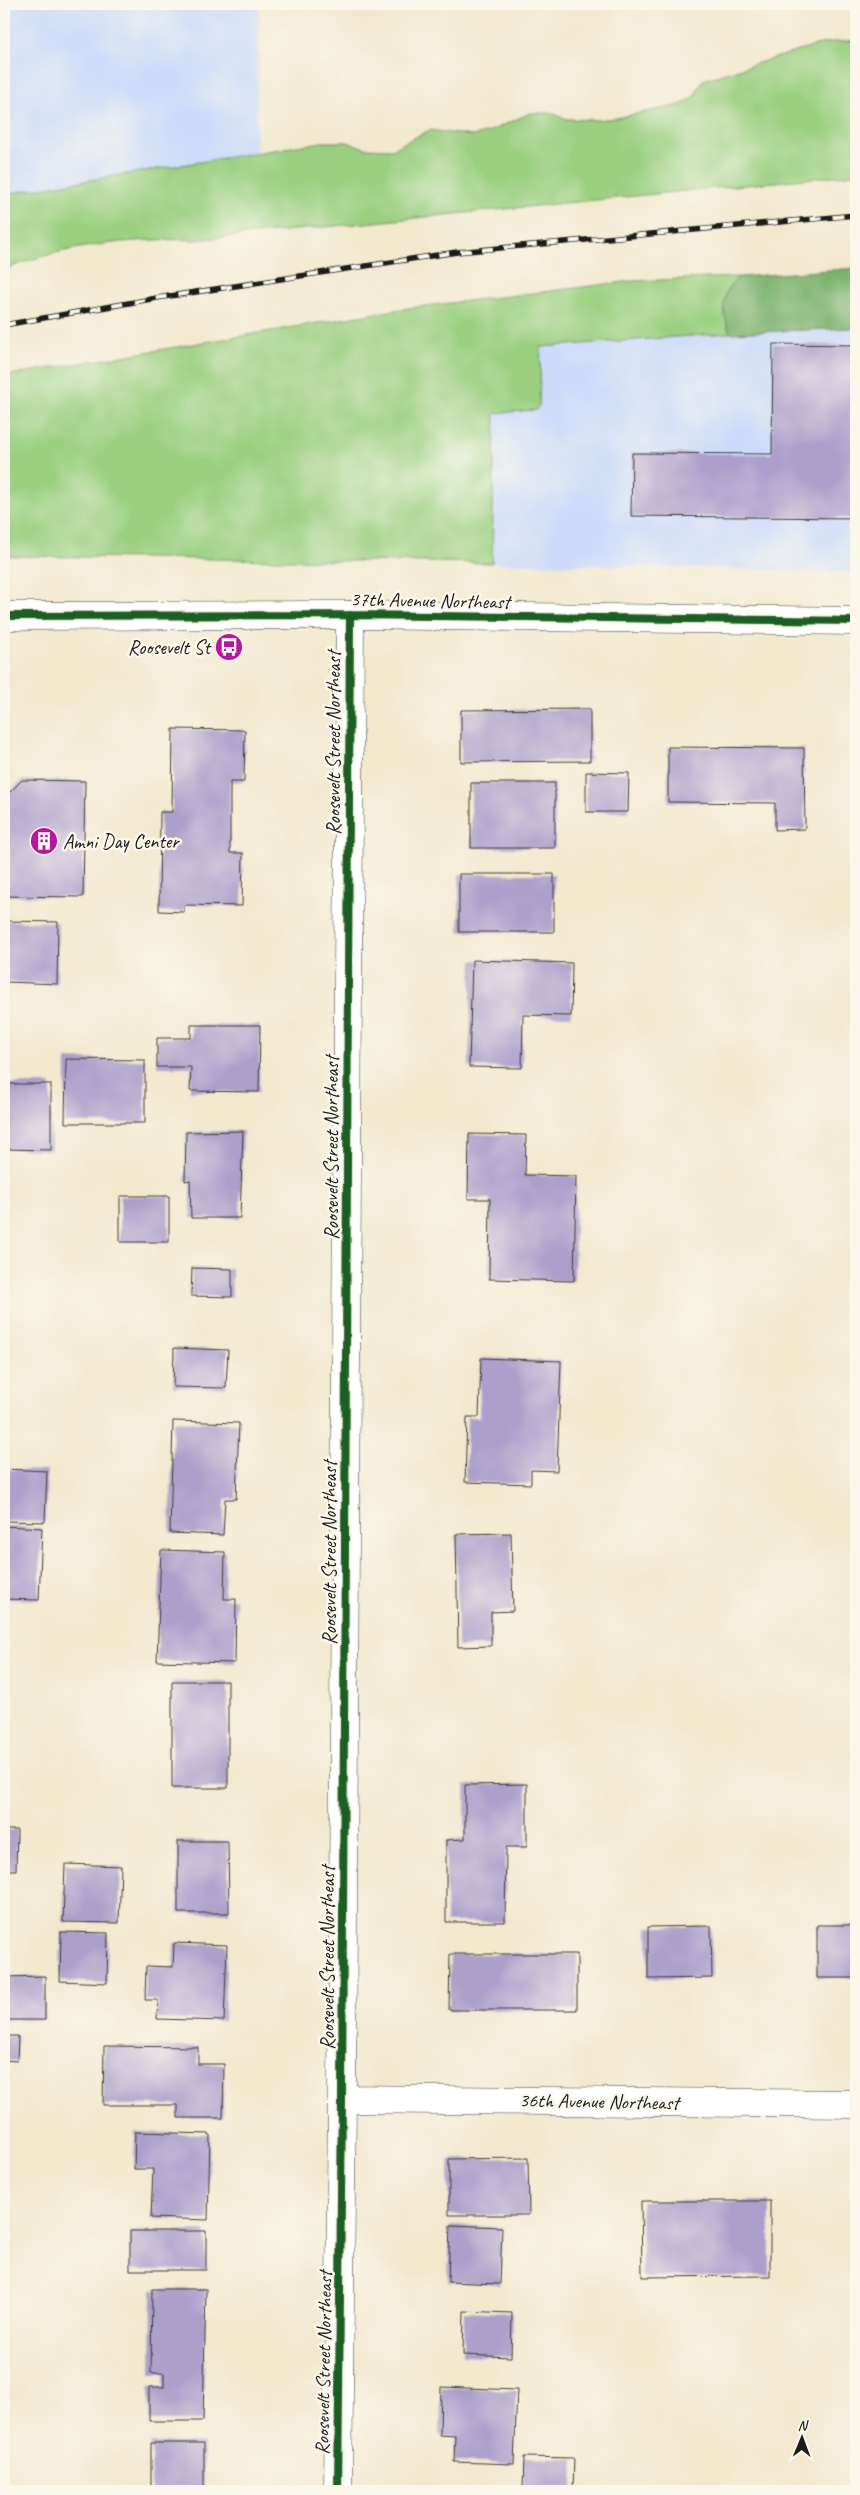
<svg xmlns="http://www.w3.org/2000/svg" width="860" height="2495" viewBox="0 0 860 2495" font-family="Caveat,sans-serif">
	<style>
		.built { fill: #ccdbf9 }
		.green { fill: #9acf80; stroke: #5b764e }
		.forest { fill: #7bb26e; stroke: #4c6745 }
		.building { fill: #ac9fcb }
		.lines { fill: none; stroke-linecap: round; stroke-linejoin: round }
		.minor-casing { stroke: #3c3b37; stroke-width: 29 }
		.minor { stroke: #fff; stroke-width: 28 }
		.rail-casing { stroke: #1c1c1c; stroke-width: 5.5 }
		.rail { stroke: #fbf7ec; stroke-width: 4; stroke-dasharray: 11; stroke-linecap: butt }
		.cycleway-casing { stroke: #fbf7ec; stroke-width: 11 }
		.cycleway { stroke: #1b5e20; stroke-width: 8 }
		.labels { text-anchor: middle; stroke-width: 5; stroke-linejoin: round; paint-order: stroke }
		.street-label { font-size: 20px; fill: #1c1c1c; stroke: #fbf7ec }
		.poi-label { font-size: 20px; fill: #1c1c1c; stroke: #fbf7ec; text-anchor: end }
	</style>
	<rect width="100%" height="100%" fill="#fbf7ec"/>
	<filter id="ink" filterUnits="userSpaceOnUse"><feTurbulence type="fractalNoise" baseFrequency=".02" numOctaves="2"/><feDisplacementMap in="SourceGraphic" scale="10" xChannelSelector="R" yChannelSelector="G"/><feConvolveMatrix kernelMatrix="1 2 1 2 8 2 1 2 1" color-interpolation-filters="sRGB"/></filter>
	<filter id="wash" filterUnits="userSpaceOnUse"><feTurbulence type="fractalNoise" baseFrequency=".0096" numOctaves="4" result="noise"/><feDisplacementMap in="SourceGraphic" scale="20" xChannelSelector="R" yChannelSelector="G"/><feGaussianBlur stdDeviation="1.12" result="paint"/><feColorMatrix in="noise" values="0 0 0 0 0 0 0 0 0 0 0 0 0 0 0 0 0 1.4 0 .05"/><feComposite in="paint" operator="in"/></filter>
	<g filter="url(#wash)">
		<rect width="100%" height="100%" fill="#f2e8ce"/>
		<!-- built -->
		<path class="built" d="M 4,4 L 259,4 L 256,153 L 4,194 Z
			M 856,328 L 856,572 L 492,563 L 495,412 L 536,410 L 539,405 L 541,347 L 730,333 Z"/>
		<!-- green -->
		<path class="green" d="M 856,40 L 856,174 L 195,240 C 131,238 64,245 4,270 L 4,194 L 322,142 L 347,142 L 365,148 L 392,149 L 430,130 L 472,136 L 486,133 L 530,113 L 551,113 L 567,119 L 596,120 L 616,118 L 680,105 L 693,98 L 703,80 L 824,43 Z
			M 739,277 C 721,293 723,312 730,333 L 541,347 L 539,405 L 536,410 L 495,413 L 492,563 L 4,556 L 4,376 L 401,309 L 632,281 Z"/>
		<!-- forest -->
		<path class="forest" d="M 856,268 L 856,328 L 730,333 C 722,310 719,294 739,277 Z"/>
		<g id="blocks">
			<!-- building -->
			<path class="building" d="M 773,344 L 856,345 L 856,518 L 631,516 L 632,453 L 772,454 Z
				M 590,709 L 590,761 L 461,762 L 461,710 Z
				M 173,729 L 245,730 L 244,782 L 230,782 L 230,853 L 243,853 L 242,906 L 184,905 L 184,912 L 159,911 L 160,812 L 172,812 Z
				M 668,747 L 804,748 L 805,829 L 775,830 L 775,803 L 668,802 Z
				M 586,772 L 629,773 L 628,812 L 586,812 Z
				M 22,780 L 85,781 L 83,897 L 4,896 L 6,796 Z
				M 471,783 L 555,783 L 555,848 L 471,848 Z
				M 459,874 L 554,874 L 554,932 L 459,932 Z
				M 7,921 L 58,922 L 57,984 L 6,982 Z
				M 472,960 L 572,963 L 571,1016 L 523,1015 L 522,1068 L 469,1067 Z
				M 191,1025 L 260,1025 L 259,1092 L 190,1091 L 191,1067 L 157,1067 L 157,1038 L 191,1038 Z
				M 66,1059 L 145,1060 L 145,1123 L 65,1123 Z
				M 4,1084 L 51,1084 L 51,1150 L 4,1149 Z
				M 243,1131 L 240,1218 L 191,1218 L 190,1180 L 185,1181 L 186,1132 Z
				M 469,1134 L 526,1135 L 525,1175 L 576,1176 L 574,1281 L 489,1279 L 490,1199 L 468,1199 Z
				M 120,1196 L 169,1196 L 169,1242 L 120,1242 Z
				M 192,1268 L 232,1269 L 232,1297 L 191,1296 Z
				M 174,1348 L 228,1350 L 226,1388 L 173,1387 Z
				M 481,1358 L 561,1361 L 557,1471 L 531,1470 L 531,1484 L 465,1482 L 467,1417 L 479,1417 Z
				M 173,1421 L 239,1423 L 236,1499 L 225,1499 L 223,1535 L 170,1533 Z
				M 4,1469 L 47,1471 L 45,1522 L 4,1521 Z
				M 4,1526 L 42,1528 L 39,1600 L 4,1599 Z
				M 511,1533 L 513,1611 L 491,1612 L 491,1646 L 458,1647 L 456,1534 Z
				M 161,1550 L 225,1552 L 224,1599 L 236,1599 L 235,1663 L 157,1661 Z
				M 172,1681 L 228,1681 L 228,1788 L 172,1788 Z
				M 527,1784 L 527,1847 L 506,1847 L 505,1922 L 446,1922 L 446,1840 L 465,1839 L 465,1785 Z
				M 4,1830 L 17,1830 L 16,1870 L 4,1870 Z
				M 178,1841 L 228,1841 L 229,1913 L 178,1913 Z
				M 65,1864 L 121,1866 L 119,1923 L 63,1922 Z
				M 817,1925 L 856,1925 L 856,1978 L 817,1978 Z
				M 711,1926 L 712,1978 L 648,1979 L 648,1927 Z
				M 61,1932 L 108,1933 L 107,1983 L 60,1981 Z
				M 174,1943 L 227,1945 L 224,2021 L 157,2019 L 158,2000 L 145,2000 L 146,1966 L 173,1967 Z
				M 450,1954 L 577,1954 L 577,2010 L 449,2010 Z
				M 45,1976 L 45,2020 L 4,2020 L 4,1977 Z
				M 4,2036 L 18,2036 L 17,2061 L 4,2060 Z
				M 104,2046 L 198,2047 L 198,2064 L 224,2064 L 223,2118 L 178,2118 L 178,2105 L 103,2105 Z
				M 135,2132 L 210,2134 L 208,2220 L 151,2218 L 153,2169 L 134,2169 Z
				M 528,2158 L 529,2215 L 449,2215 L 449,2159 Z
				M 641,2201 L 770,2201 L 770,2276 L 642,2277 Z
				M 450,2225 L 502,2227 L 500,2284 L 448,2282 Z
				M 130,2231 L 206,2231 L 206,2270 L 130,2270 Z
				M 152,2289 L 206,2289 L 203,2421 L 149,2421 L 149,2387 L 164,2387 L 164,2373 L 151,2373 Z
				M 464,2311 L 512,2313 L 511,2357 L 463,2355 Z
				M 441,2387 L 517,2390 L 514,2464 L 454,2462 L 455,2436 L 440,2435 Z
				M 151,2443 L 204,2443 L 204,2491 L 151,2491 Z
				M 524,2457 L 574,2458 L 573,2491 L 523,2491 Z"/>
		</g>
	</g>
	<g filter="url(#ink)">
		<use href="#blocks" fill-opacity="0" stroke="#3c3b37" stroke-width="1"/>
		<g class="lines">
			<defs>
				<path id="minor" d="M 4,616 L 350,615 L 856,621
					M 342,2099 L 856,2104
					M 338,2491 L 342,2099 L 350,615"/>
			</defs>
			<!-- minor casing -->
			<use href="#minor" class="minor-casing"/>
			<!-- minor -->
			<use href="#minor" class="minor"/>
			<defs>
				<path id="rail" d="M 4,325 L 157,298 L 457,252 L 856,215"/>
			</defs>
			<!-- rail casing -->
			<use href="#rail" class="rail-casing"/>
			<!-- rail -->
			<use href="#rail" class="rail"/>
			<defs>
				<path id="cycleway" d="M 4,616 L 350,615 L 856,621
					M 338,2491 L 342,2099 L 350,615"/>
			</defs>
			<!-- cycleway casing -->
			<use href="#cycleway" class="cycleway-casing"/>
			<!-- cycleway -->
			<use href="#cycleway" class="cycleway"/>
		</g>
	</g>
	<!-- icons -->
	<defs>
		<symbol id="bus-disc" viewBox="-11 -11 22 22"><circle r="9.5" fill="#b5179e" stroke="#fbf7ec"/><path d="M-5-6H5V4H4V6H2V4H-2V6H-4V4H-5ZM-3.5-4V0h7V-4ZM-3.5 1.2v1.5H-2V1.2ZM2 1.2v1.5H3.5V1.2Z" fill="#fff"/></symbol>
		<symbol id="building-disc" viewBox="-11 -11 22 22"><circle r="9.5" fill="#b5179e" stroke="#fbf7ec"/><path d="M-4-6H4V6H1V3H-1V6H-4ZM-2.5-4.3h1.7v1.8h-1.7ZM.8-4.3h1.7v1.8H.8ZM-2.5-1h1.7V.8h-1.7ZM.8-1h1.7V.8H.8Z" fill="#fff"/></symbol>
	</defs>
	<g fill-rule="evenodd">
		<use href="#bus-disc" x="213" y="631" width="32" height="32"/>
		<use href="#building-disc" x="28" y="825" width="32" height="32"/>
	</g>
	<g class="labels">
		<!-- street labels -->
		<g class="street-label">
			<text transform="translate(430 600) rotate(1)" y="7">37th Avenue Northeast</text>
			<text transform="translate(333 743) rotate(-90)" y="7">Roosevelt Street Northeast</text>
			<text transform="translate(331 1148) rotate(-90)" y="7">Roosevelt Street Northeast</text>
			<text transform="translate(329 1553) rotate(-90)" y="7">Roosevelt Street Northeast</text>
			<text transform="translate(327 1958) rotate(-90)" y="7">Roosevelt Street Northeast</text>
			<text transform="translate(599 2101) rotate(1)" y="7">36th Avenue Northeast</text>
			<text transform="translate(323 2363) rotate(-89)" y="7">Roosevelt Street Northeast</text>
		</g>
		<!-- poi labels -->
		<g class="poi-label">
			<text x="210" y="654">Roosevelt St</text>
			<text x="63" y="848" text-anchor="start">Amni Day Center</text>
		</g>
	</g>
	<!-- margin -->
	<rect width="860" height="2495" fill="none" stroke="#fbf7ec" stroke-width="20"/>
	<!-- north arrow -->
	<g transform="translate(802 2438) rotate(1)" stroke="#fbf7ec" stroke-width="4" paint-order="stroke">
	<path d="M0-4L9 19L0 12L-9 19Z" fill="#1c1c1c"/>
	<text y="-8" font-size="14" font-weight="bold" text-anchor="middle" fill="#1c1c1c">N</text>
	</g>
</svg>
